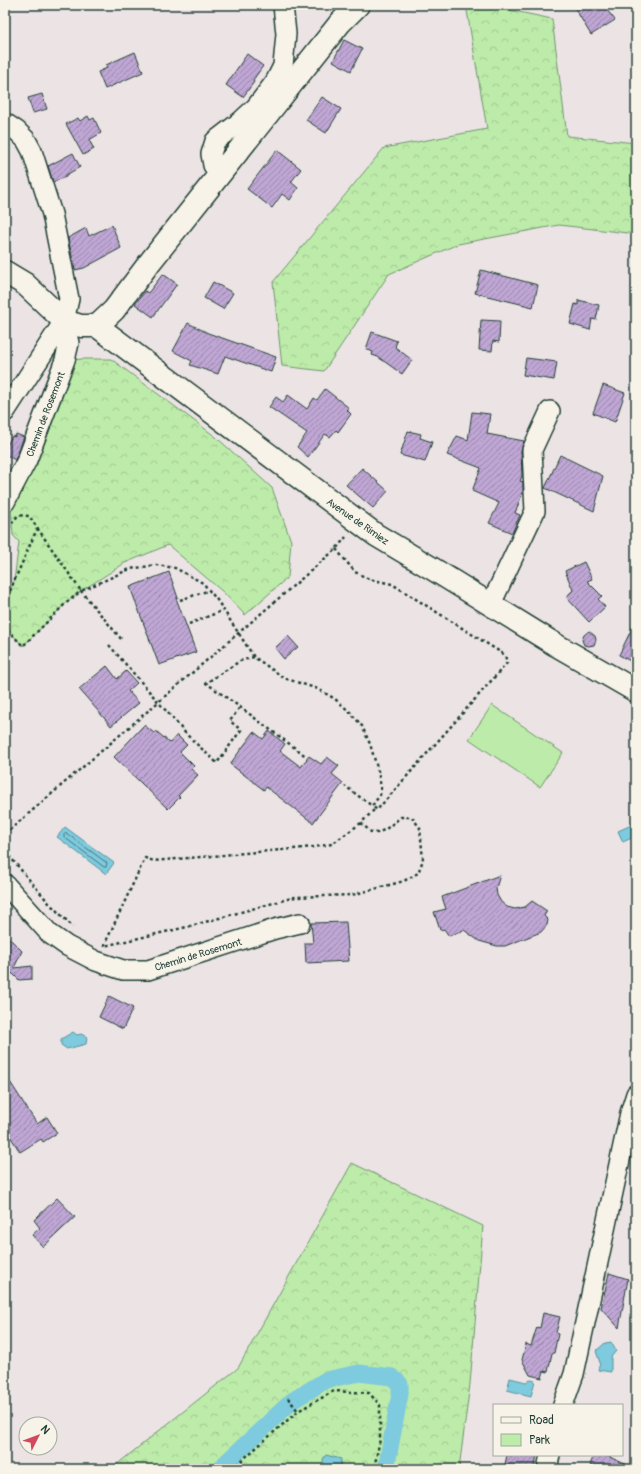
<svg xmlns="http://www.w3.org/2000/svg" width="641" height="1474" viewBox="0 0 641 1474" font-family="Pangolin,sans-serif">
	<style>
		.forest { fill: url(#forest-crowns); stroke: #6e946e }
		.park { fill: #bdeba9; stroke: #6e946e }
		.water { fill: #7ecade; stroke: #58929a }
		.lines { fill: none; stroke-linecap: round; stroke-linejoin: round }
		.shore { stroke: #457578; stroke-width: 1 }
		.canal { stroke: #7ecade; stroke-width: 17 }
		.building { fill: url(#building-hatch); stroke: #1f3d34 }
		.street-casing { stroke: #1f3d34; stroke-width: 22 }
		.secondary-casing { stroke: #1f3d34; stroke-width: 25 }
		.path { stroke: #1f3d34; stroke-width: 2.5; stroke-dasharray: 3 3; stroke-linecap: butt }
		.street { stroke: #f7f3e8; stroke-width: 19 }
		.secondary { stroke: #f7f3e8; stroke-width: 22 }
		.labels { text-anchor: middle; stroke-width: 3; stroke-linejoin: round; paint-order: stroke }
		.street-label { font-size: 10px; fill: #1f3d34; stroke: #f7f3e8 }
	</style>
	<defs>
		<pattern id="forest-crowns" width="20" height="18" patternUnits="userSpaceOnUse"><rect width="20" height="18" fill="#bdeba9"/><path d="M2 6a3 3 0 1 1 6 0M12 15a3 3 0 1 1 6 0" fill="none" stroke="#a2ca92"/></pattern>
		<pattern id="building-hatch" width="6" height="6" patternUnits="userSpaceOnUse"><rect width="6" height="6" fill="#bfa6d4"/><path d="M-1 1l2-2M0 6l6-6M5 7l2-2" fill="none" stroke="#9b88ad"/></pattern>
	</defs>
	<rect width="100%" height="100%" fill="#ece4e4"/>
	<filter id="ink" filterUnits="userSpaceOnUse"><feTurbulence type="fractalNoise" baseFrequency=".025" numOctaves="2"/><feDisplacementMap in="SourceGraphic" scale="8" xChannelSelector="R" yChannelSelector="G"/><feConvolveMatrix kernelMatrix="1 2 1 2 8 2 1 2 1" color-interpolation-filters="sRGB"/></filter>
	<g filter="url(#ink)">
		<!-- forest -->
		<path class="forest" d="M 466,5 L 486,5 L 552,19 L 567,136 L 636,143 L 636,234 L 559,225 L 458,244 L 389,274 L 324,371 L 282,366 L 273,282 L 384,148 L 487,129 Z
			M 81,359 L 111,359 L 216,437 L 272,488 L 291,541 L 288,577 L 245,615 L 223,592 L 168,545 L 125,563 L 81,591 L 65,604 L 23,646 L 7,629 L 5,618 L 5,602 L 14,581 L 19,542 L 13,535 L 11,509 L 68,368 L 75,360 Z
			M 352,1163 L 483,1226 L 470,1384 L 459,1469 L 111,1469 L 238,1368 Z"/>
		<!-- park -->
		<path class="park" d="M 492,705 L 563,753 L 540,787 L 469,739 Z"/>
		<!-- water -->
		<path class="water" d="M 636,823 L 636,836 L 623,842 L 618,831 Z
			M 65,827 L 114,863 L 106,874 L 57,837 Z
			M 73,1032 L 77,1035 L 81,1034 L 87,1037 L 86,1044 L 67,1049 L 61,1045 L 61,1039 Z
			M 611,1342 L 616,1351 L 611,1357 L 611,1372 L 598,1370 L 600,1363 L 596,1351 L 605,1343 Z
			M 510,1378 L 526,1382 L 531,1380 L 535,1381 L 531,1396 L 507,1390 Z
			M 326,1455 L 341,1459 L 340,1469 L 325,1469 L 323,1459 Z"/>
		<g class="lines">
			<!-- shore -->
			<path class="shore" d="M 66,833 L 107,863 L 106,867 L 104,867 L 64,837 L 64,835 Z"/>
			<!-- canal -->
			<path class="canal" d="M 219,1469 L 292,1401 L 326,1380 L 359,1373 L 392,1377 L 400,1384 L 400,1394 L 386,1469"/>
		</g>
		<!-- building -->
		<path class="building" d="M 573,5 L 603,5 L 615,20 L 591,35 Z
			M 344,40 L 362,49 L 351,71 L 333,61 Z
			M 135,52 L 143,72 L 105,89 L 98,72 L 107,68 L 106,65 Z
			M 247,54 L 263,66 L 253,80 L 254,82 L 243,97 L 226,85 Z
			M 42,94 L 47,109 L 33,113 L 28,98 Z
			M 322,97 L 341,109 L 326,133 L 306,120 Z
			M 88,116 L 90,120 L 94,118 L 101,133 L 89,140 L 94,149 L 83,155 L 66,124 L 78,118 L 80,121 Z
			M 277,150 L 301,169 L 291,182 L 298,188 L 290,200 L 282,194 L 272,208 L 247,189 Z
			M 73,153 L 80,167 L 66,175 L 66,177 L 53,182 L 48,166 Z
			M 112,225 L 121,248 L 84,268 L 75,270 L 68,238 L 86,228 L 89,236 Z
			M 481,270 L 538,285 L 533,307 L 475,293 Z
			M 163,274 L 177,284 L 153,317 L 135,304 L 145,291 L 148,293 Z
			M 213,282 L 233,293 L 223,309 L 204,298 Z
			M 578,300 L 599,305 L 596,320 L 592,319 L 590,330 L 570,324 L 575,304 L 578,305 Z
			M 481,320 L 500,321 L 499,342 L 493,341 L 492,351 L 479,350 Z
			M 188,323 L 208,333 L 276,357 L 271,372 L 225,356 L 218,374 L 190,365 L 192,361 L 173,351 Z
			M 372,332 L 397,341 L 395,347 L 412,360 L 402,374 L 378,357 L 372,355 L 373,352 L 366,349 Z
			M 526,358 L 557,362 L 554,380 L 523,375 Z
			M 603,385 L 625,393 L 615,422 L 593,413 Z
			M 325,389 L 349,408 L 347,410 L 351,414 L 338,432 L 336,430 L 330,437 L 325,434 L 308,457 L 297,447 L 307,433 L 269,407 L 276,397 L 283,402 L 288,395 L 307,409 L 314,398 L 317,400 Z
			M 472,412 L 490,414 L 487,434 L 524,441 L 521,450 L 522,476 L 520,481 L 523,482 L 523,492 L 515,513 L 520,515 L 512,533 L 489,523 L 499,503 L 472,491 L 481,468 L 447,455 L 457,436 L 468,440 Z
			M 408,431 L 421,434 L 420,438 L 432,442 L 425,462 L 400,455 Z
			M 16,434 L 24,437 L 15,460 L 5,454 L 5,449 L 12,436 L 15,437 Z
			M 560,455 L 603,476 L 594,511 L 545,488 Z
			M 362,468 L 388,491 L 373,508 L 346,485 Z
			M 584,562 L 592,579 L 587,581 L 602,596 L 598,599 L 605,607 L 589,622 L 566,597 L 573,590 L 565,571 Z
			M 169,572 L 178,598 L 176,598 L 196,652 L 159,665 L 130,587 Z
			M 636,620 L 636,664 L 619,655 Z
			M 589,631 L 595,636 L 596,640 L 594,645 L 589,646 L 584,645 L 582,640 L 584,635 Z
			M 288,636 L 298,647 L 284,659 L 275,648 Z
			M 107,666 L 117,679 L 126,671 L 137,683 L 128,691 L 139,703 L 111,726 L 79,689 Z
			M 144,725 L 154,733 L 156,731 L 170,743 L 177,735 L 187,745 L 180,752 L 194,766 L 191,769 L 198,775 L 178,796 L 180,797 L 168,809 L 114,757 Z
			M 269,731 L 285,744 L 280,751 L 301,767 L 309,756 L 321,764 L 327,757 L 339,766 L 332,774 L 343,783 L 313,823 L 266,787 L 264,790 L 230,764 L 254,732 L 263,739 Z
			M 500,875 L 496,888 L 497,895 L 501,902 L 507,907 L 515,909 L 525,907 L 532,901 L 547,911 L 544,916 L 548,920 L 547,925 L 541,932 L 505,946 L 497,946 L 479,941 L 464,930 L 449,936 L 444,929 L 440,930 L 434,912 L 446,909 L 442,897 Z
			M 346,922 L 349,961 L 306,963 L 305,943 L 313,943 L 311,923 Z
			M 5,934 L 22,951 L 14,968 L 32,966 L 32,979 L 19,980 L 12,973 L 5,988 Z
			M 109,996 L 133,1008 L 123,1029 L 99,1017 Z
			M 5,1074 L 37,1124 L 47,1117 L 57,1133 L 43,1142 L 41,1139 L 20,1152 L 5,1128 Z
			M 57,1198 L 75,1217 L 43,1247 L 32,1235 L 40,1228 L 34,1220 Z
			M 609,1273 L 628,1279 L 619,1328 L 601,1308 Z
			M 543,1313 L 560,1317 L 556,1333 L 558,1334 L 554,1353 L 552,1353 L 548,1372 L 544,1371 L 542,1378 L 530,1375 L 522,1360 L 526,1344 L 531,1346 L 537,1327 L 540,1328 Z
			M 507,1455 L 537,1455 L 534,1469 L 504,1469 Z
			M 594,1455 L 605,1455 L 636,1469 L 597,1469 L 590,1465 Z"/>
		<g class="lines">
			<defs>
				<path id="street" d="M 5,123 L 17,131 L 26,140 L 32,151 L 52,214 L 69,299 L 64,321 L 69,343 L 65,360 L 27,460 L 5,502
					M 219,175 L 213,165 L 211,154 L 215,141 L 241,121 L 256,107 L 275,82 L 283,66 L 286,34 L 283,5
					M 5,412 L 64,321
					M 491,604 L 535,511 L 532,450 L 550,411
					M 5,884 L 50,934 L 67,946 L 96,961 L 123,970 L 148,970 L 275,929 L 300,923
					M 563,1405 L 574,1374 L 630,1113 L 636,1094
					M 547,1469 L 550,1455"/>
				<path id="secondary" d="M 5,272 L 25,284 L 64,321 L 81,326 L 97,326 L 114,310 L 150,262 L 340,23 L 358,5
					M 97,326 L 376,535 L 433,569 L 556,645 L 636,691"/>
			</defs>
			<!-- street casing -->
			<use href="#street" class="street-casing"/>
			<!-- secondary casing -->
			<use href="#secondary" class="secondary-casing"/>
			<!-- path -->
			<path class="path" d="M 5,533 L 18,515 L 29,516 L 81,591 L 130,569 L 156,565 L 175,568 L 203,583 L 217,600 L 254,657 L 284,678 L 318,689 L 335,699 L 350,712 L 362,726 L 370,744 L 378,771 L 381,788 L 380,795 L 372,806 L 345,786
				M 336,549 L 355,572 L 369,579 L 392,584 L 505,655 L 507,663 L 377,810 L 372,806
				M 180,600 L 210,590
				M 5,602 L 37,529
				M 5,618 L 7,629 L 23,646 L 65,604 L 81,591 L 122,640
				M 189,624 L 224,610
				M 109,645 L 187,735 L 217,763 L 241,730 L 230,721 L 240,707
				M 254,657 L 240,661 L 206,683 L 240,707 L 307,757
				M 361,823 L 332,844 L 315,847 L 154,861 L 145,858 L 104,946 L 187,927 L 295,897 L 352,895 L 404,881 L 418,873 L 423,860 L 420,828 L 412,817 L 401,817 L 386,829 L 377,833 L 371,832 L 361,823 L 375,809
				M 5,834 L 336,549 L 346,537
				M 5,851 L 49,903 L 73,927
				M 288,1398 L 298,1411
				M 232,1469 L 298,1411 L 334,1391 L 369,1393 L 380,1405 L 380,1439 L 374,1469"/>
			<!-- street -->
			<use href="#street" class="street"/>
			<!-- secondary -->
			<use href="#secondary" class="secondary"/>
		</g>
	</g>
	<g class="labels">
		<!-- street labels -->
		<g class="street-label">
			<text transform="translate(45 414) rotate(-69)" y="4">Chemin de Rosemont</text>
			<text transform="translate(358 521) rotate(35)" y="4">Avenue de Rimiez</text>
			<text transform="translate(198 954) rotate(-17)" y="4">Chemin de Rosemont</text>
		</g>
	</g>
	<!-- margin -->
	<rect width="641" height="1474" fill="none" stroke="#f7f3e8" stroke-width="20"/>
	<rect x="10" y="10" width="621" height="1454" fill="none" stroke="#1f3d34" stroke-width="1.5" filter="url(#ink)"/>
	<!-- legend -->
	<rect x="493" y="1404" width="130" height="52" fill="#f7f3e8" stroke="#a1aaa0"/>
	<rect x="501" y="1417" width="20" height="6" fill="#f7f3e8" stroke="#a1aaa0"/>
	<text x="529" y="1424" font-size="12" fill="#1f3d34">Road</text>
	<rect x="501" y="1434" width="20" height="12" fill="#bdeba9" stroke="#a1aaa0"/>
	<text x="529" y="1444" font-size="12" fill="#1f3d34">Park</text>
	<!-- north arrow -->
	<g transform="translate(38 1436) rotate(48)"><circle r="19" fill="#f7f3e8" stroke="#a1aaa0"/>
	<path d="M0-3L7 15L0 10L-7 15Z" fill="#d1495b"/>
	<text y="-6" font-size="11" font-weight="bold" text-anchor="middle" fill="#1f3d34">N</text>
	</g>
</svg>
